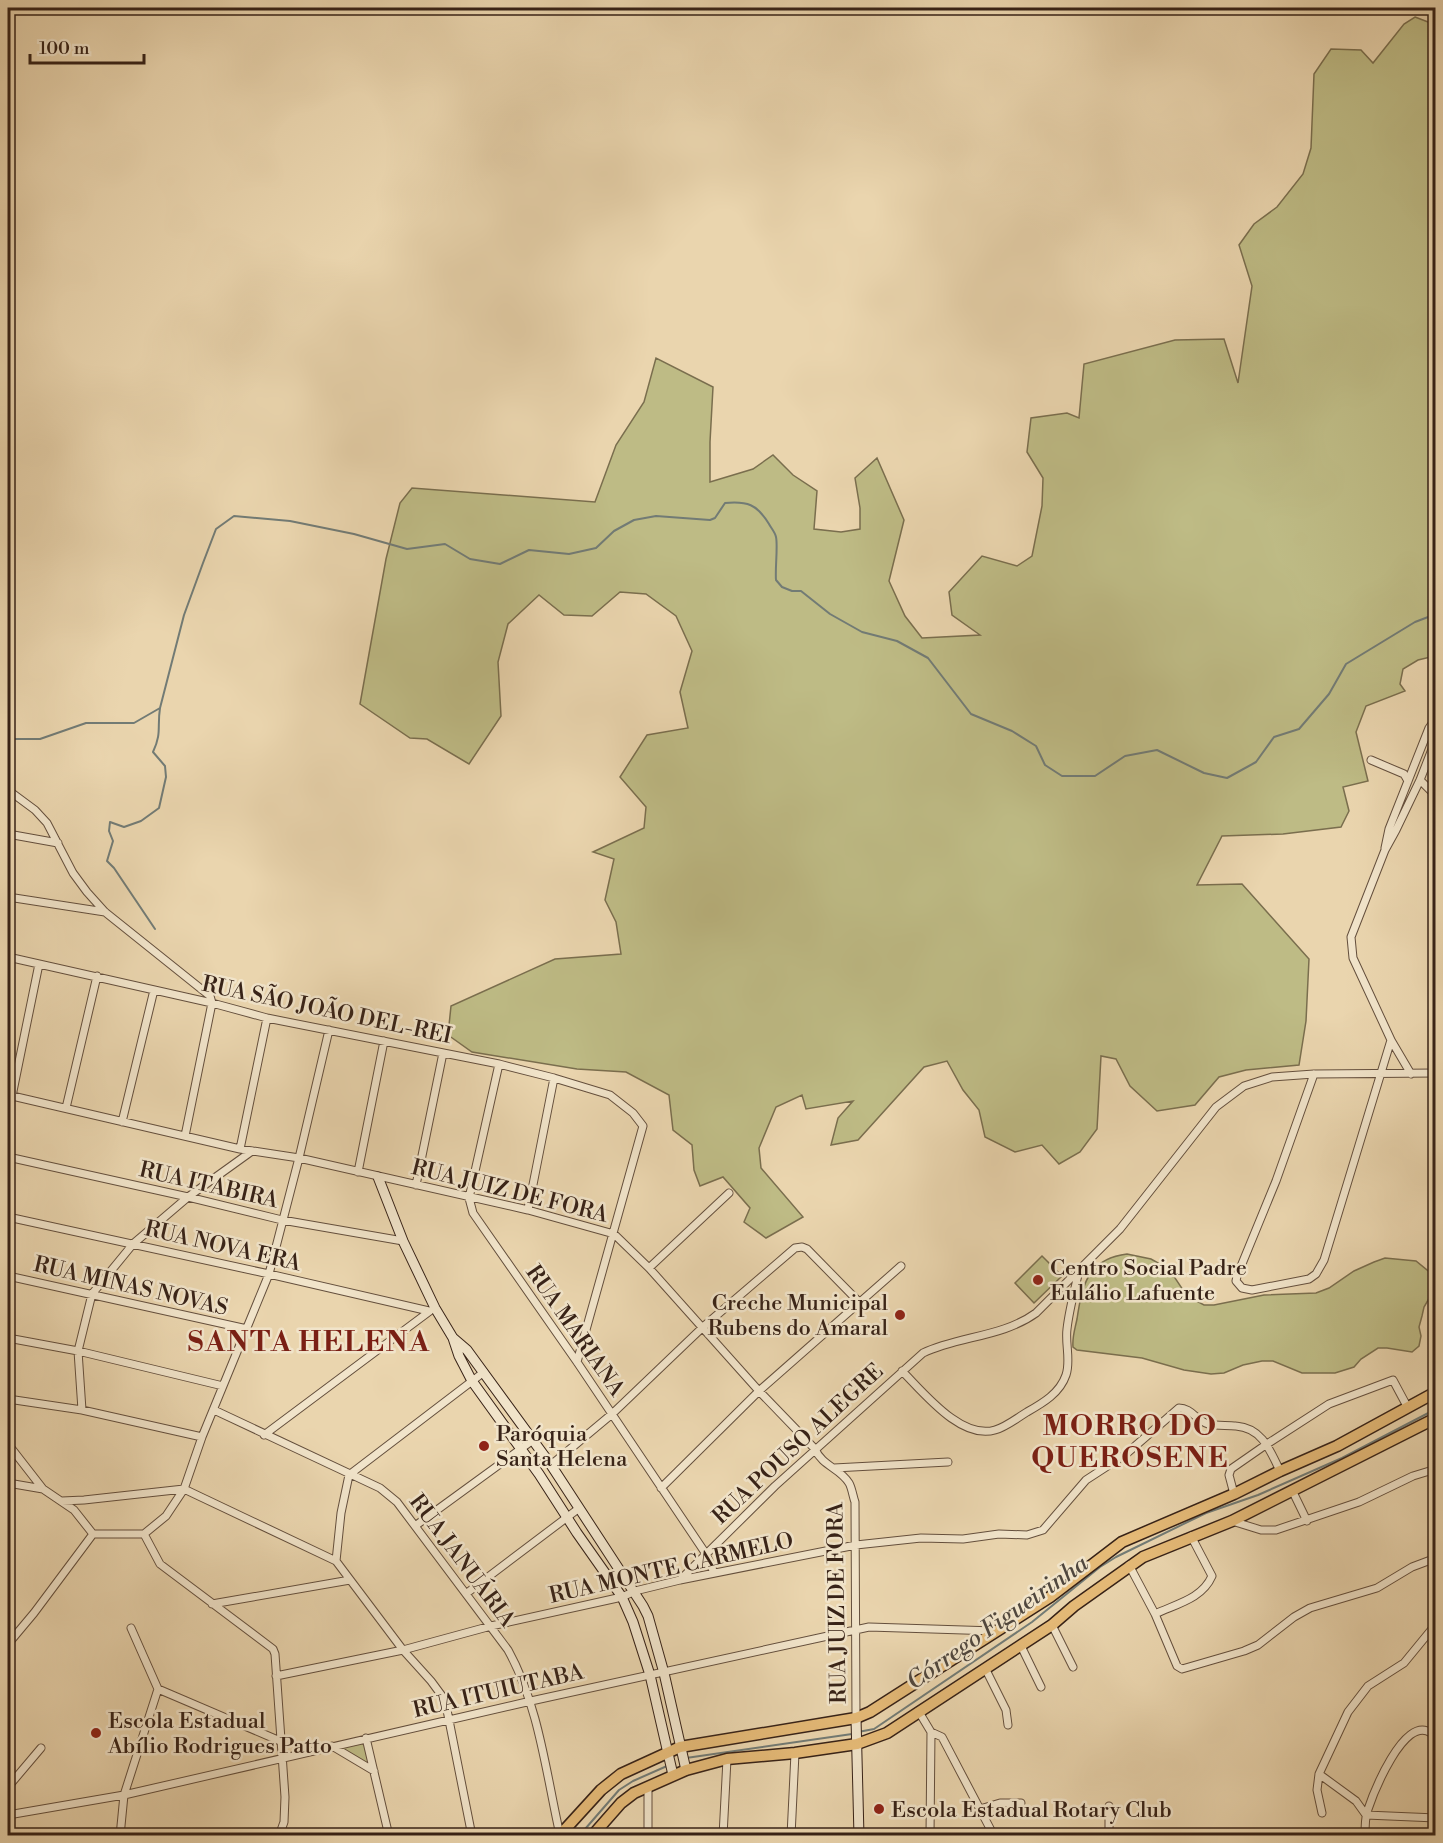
<svg xmlns="http://www.w3.org/2000/svg" width="1443" height="1843" viewBox="0 0 1443 1843" font-family="'Libre Bodoni',serif">
	<style>
		.green { fill: #bebb85; stroke: #7a6e4e; stroke-width: 1.5 }
		.lines { fill: none; stroke-linecap: round; stroke-linejoin: round }
		.stream { stroke: #727b75; stroke-width: 2 }
		.street-casing { stroke: #644f3d; stroke-width: 9 }
		.secondary-casing { stroke: #372217; stroke-width: 11 }
		.primary-casing { stroke: #372217; stroke-width: 13 }
		.street { stroke: #f1e4ca; stroke-width: 7 }
		.secondary { stroke: #f1e4ca; stroke-width: 9 }
		.primary { stroke: #e5ba77; stroke-width: 10 }
		.poi-dot { fill: #8f2418; stroke: #f1e4ca; stroke-width: 2 }
		.labels { text-anchor: middle; stroke-width: 5; stroke-linejoin: round; paint-order: stroke }
		.street-label { font-size: 22px; fill: #372217; stroke: #f1e4ca }
		.poi-label { font-size: 22px; fill: #372217; stroke: #f1e4ca; text-anchor: start }
		.water-label { font-size: 24px; font-style: italic; fill: #50473e; stroke: #f1e4ca }
		.district-label { font-size: 28px; font-weight: bold; letter-spacing: 1.5px; fill: #7a1f14; stroke: #f1e4ca }
	</style>
	<rect width="100%" height="100%" fill="#ead5ae"/>
	<filter id="stains"><feTurbulence type="fractalNoise" baseFrequency=".00333" numOctaves="4"/><feColorMatrix values="0 0 0 0 .2 0 0 0 0 .09 0 0 0 0 .02 0 0 0 .5 -.17"/></filter>
	<radialGradient id="worn" r=".72"><stop offset=".6" stop-color="#630" stop-opacity="0"/><stop offset="1" stop-color="#630" stop-opacity=".3"/></radialGradient>
	<!-- green -->
	<path class="green" d="M 1415,17 L 1436,25 L 1435,656 L 1418,660 L 1403,669 L 1400,684 L 1405,691 L 1366,706 L 1356,732 L 1368,781 L 1343,787 L 1349,811 L 1341,827 L 1283,834 L 1222,836 L 1197,885 L 1242,884 L 1309,959 L 1306,1021 L 1299,1065 L 1246,1070 L 1219,1077 L 1195,1105 L 1157,1111 L 1130,1086 L 1116,1059 L 1101,1056 L 1097,1129 L 1080,1152 L 1059,1164 L 1042,1145 L 1015,1152 L 985,1137 L 979,1110 L 963,1090 L 947,1061 L 924,1067 L 858,1140 L 831,1145 L 838,1118 L 853,1101 L 806,1109 L 802,1095 L 776,1107 L 759,1148 L 761,1168 L 803,1217 L 766,1238 L 744,1222 L 750,1208 L 723,1177 L 700,1186 L 694,1170 L 692,1145 L 673,1130 L 669,1095 L 626,1072 L 577,1069 L 472,1052 L 448,1035 L 451,1006 L 555,959 L 621,954 L 616,922 L 605,900 L 614,859 L 593,852 L 644,828 L 646,807 L 620,777 L 647,735 L 688,728 L 680,692 L 692,651 L 676,616 L 646,594 L 620,592 L 592,616 L 564,615 L 539,595 L 508,624 L 498,662 L 501,716 L 469,764 L 427,739 L 410,738 L 360,704 L 386,559 L 400,503 L 412,488 L 595,502 L 616,445 L 644,402 L 656,358 L 713,387 L 710,442 L 710,482 L 753,469 L 773,455 L 793,475 L 817,491 L 814,529 L 841,532 L 860,529 L 860,508 L 855,478 L 877,458 L 904,520 L 889,581 L 905,616 L 922,638 L 980,635 L 952,615 L 949,592 L 982,556 L 1017,566 L 1032,556 L 1042,506 L 1043,478 L 1027,452 L 1031,418 L 1067,413 L 1079,418 L 1084,364 L 1175,340 L 1224,339 L 1238,383 L 1252,286 L 1239,245 L 1254,224 L 1277,207 L 1303,174 L 1311,148 L 1314,74 L 1331,49 L 1361,50 L 1373,63 L 1404,24 Z
		M 1127,1254 L 1151,1259 L 1169,1269 L 1187,1296 L 1204,1305 L 1214,1305 L 1264,1295 L 1316,1293 L 1329,1288 L 1354,1271 L 1374,1262 L 1385,1258 L 1416,1261 L 1432,1274 L 1434,1290 L 1424,1307 L 1422,1316 L 1419,1327 L 1421,1336 L 1419,1346 L 1412,1352 L 1387,1348 L 1378,1348 L 1361,1359 L 1354,1367 L 1335,1373 L 1302,1373 L 1273,1361 L 1262,1361 L 1243,1365 L 1224,1373 L 1211,1374 L 1184,1370 L 1142,1358 L 1077,1350 L 1073,1347 C 1072,1337 1075,1329 1077,1319 C 1082,1286 1087,1259 1127,1254 Z
		M 1042,1256 L 1062,1276 L 1034,1303 L 1015,1283 Z
		M 366,1738 L 374,1771 L 332,1746 Z"/>
	<g class="lines">
		<!-- stream -->
		<path class="stream" d="M 8,739 L 40,739 L 86,723 L 134,723 L 160,708 L 184,615 L 203,563 L 216,529 L 234,516 L 290,521 L 354,534 L 407,549 L 445,544 L 470,559 L 500,564 L 529,550 L 569,554 L 596,548 L 614,531 L 634,520 L 656,516 L 710,520 L 715,518 L 725,503 C 747,501 757,504 769,524 C 771,528 775,532 776,537 C 778,546 775,568 776,580 L 782,587 L 792,591 L 801,591 L 830,614 L 862,632 L 897,641 L 928,658 L 971,714 L 1012,731 L 1036,746 L 1045,765 L 1062,776 L 1095,776 L 1125,756 L 1157,750 L 1204,773 L 1227,778 L 1256,762 L 1274,737 L 1299,729 L 1329,694 L 1346,664 L 1415,622 L 1436,614
			M 155,929 L 114,868 L 107,861 L 113,841 L 109,831 L 110,822 L 124,827 L 141,821 L 159,808 L 166,777 L 165,766 L 153,752 C 162,733 157,727 160,708
			M 858,1732 L 874,1729 L 1032,1622 L 1100,1567 L 1116,1557 L 1206,1513 L 1258,1495 L 1342,1458 L 1436,1409
			M 686,1758 L 852,1734
			M 579,1836 L 619,1790 L 633,1781 L 667,1766"/>
		<defs>
			<path id="street" d="M 1371,760 L 1404,774 L 1408,781
				M 1420,780 L 1436,796
				M 8,790 L 35,810 L 47,823 L 73,873 L 87,892 L 105,912 L 210,996 L 212,1003 L 185,1136
				M 8,834 L 58,843
				M 1385,848 L 1389,829 L 1429,728 L 1436,718
				M 8,897 L 105,912
				M 8,957 L 212,1003 L 267,1018 L 499,1064 L 554,1078 L 610,1095 L 633,1113 L 643,1126 L 577,1362
				M 1391,1040 L 1411,1074
				M 499,1064 L 469,1198 L 473,1213 L 577,1362 L 706,1554 L 714,1573
				M 1314,1074 L 1276,1181 L 1237,1276 L 1236,1281 L 1242,1288 L 1252,1290 L 1309,1279 L 1316,1274 L 1324,1260 L 1391,1040 L 1353,958 L 1351,937 L 1385,850 L 1396,830 L 1420,780 L 1436,739
				M 8,1095 L 240,1149 L 299,1158 L 528,1210 L 614,1234 L 649,1268 L 759,1391 L 815,1449 C 822,1466 840,1468 849,1483 C 852,1488 853,1497 855,1502 L 856,1718
				M 12,1096 L 39,964
				M 66,1108 L 97,976
				M 122,1122 L 154,990
				M 240,1149 L 267,1018
				M 8,1157 L 188,1197 L 282,1220 L 403,1241
				M 358,1172 L 384,1041
				M 416,1185 L 443,1053
				M 528,1210 L 554,1078
				M 8,1217 L 269,1274 L 429,1311
				M 649,1268 L 729,1193
				M 8,1276 L 247,1329
				M 8,1338 L 78,1351 L 223,1386
				M 902,1371 C 924,1393 961,1440 995,1430 C 1006,1427 1017,1418 1027,1412 C 1043,1403 1060,1393 1066,1375 C 1071,1361 1065,1344 1067,1329 C 1069,1311 1074,1292 1078,1275
				M 8,1399 L 82,1410 L 202,1437
				M 82,1410 L 78,1351 L 92,1294 L 133,1244 L 188,1197 L 252,1151
				M 214,1410 L 380,1488 L 397,1502 L 508,1650 C 539,1706 546,1773 560,1835
				M 264,1435 L 430,1311
				M 8,1444 L 43,1489 L 74,1510 L 93,1534
				M 551,1465 L 612,1414 L 703,1327 L 795,1248 L 802,1247 L 807,1249 L 859,1302
				M 834,1468 L 948,1462
				M 8,1483 L 43,1489
				M 661,1488 L 759,1391 L 901,1266
				M 1292,1490 L 1307,1521
				M 1234,1494 L 1229,1475 L 1231,1469 L 1267,1444 L 1329,1404 L 1393,1380 L 1408,1408
				M 62,1501 L 84,1500 L 184,1489 L 336,1561
				M 1232,1521 L 1261,1530 L 1276,1530 L 1359,1502 L 1413,1476 L 1436,1469
				M 415,1526 L 533,1440
				M 93,1534 L 144,1534 L 166,1516 L 184,1489 L 202,1437 L 269,1274 L 299,1158 L 329,1030
				M 144,1534 L 160,1564 L 273,1649 L 275,1654 L 285,1797 L 284,1822 L 279,1836
				M 1129,1565 L 1155,1614 L 1177,1666 L 1182,1669 L 1244,1651 L 1258,1645 L 1294,1617 L 1310,1608 L 1377,1588 L 1412,1567 L 1436,1558
				M 680,1580 L 775,1486 L 923,1353 C 959,1336 1003,1337 1036,1313 L 1120,1229 L 1216,1107 L 1244,1086 L 1272,1077 L 1314,1074 L 1436,1073
				M 467,1593 L 578,1509
				M 212,1604 L 350,1580
				M 1155,1614 C 1176,1604 1202,1599 1212,1576 L 1191,1536
				M 1052,1625 L 1073,1667
				M 8,1644 L 34,1613 L 93,1534
				M 1021,1646 L 1041,1687
				M 986,1670 L 1006,1710 L 1008,1725
				M 276,1676 L 403,1650 L 491,1626 L 622,1597 L 635,1591 L 680,1580 L 856,1545 L 921,1538 L 963,1539 L 999,1534 L 1027,1535 L 1043,1530 L 1086,1480 L 1126,1454 L 1179,1408 C 1191,1408 1196,1420 1208,1424 C 1217,1426 1227,1425 1236,1426 C 1262,1428 1270,1450 1280,1471
				M 158,1689 L 280,1741
				M 919,1712 L 931,1732 L 930,1836
				M 931,1732 L 942,1737 L 994,1836
				M 366,1738 L 389,1836
				M 332,1746 L 374,1771
				M 1319,1774 L 1356,1801 L 1366,1815 L 1436,1818
				M 8,1787 L 41,1748
				M 648,1787 L 648,1836
				M 980,1809 L 1000,1803 L 1021,1803
				M 1322,1813 L 1317,1790 L 1319,1774 L 1348,1712 L 1368,1686 L 1404,1663 L 1436,1624
				M 8,1815 L 124,1795 L 531,1701 L 869,1627 L 995,1631
				M 120,1836 L 124,1795 L 158,1689 L 131,1628
				M 472,1836 L 445,1700 L 431,1681 L 403,1650 L 336,1561 L 341,1513 L 349,1475 L 484,1372
				M 723,1836 L 727,1759
				M 791,1836 L 795,1753
				M 1109,1836 L 1109,1806
				M 1365,1836 C 1365,1828 1365,1819 1367,1812 C 1373,1794 1404,1714 1431,1733"/>
			<path id="secondary" d="M 1434,8 L 1436,8
				M 378,1177 L 403,1241 L 435,1308 L 453,1338 L 459,1356 L 472,1381 L 539,1474 L 577,1533 L 622,1597 L 633,1622 L 650,1675 L 673,1775
				M 453,1338 L 467,1350 L 551,1465 L 643,1606 L 648,1616 L 664,1673 L 686,1770
				M 856,1718 L 859,1836"/>
			<path id="primary" d="M 559,1836 L 601,1790 L 621,1774 L 680,1747 L 856,1718 L 870,1712 L 1050,1597 L 1122,1542 L 1234,1494 L 1280,1471 L 1337,1446 L 1436,1392
				M 592,1836 L 621,1803 L 634,1793 L 686,1770 L 727,1759 L 795,1753 L 857,1744 L 887,1733 L 1052,1625 L 1074,1606 L 1143,1557 L 1232,1521 L 1436,1418"/>
		</defs>
		<!-- street casing -->
		<use href="#street" class="street-casing"/>
		<!-- secondary casing -->
		<use href="#secondary" class="secondary-casing"/>
		<!-- primary casing -->
		<use href="#primary" class="primary-casing"/>
		<!-- street -->
		<use href="#street" class="street"/>
		<!-- secondary -->
		<use href="#secondary" class="secondary"/>
		<!-- primary -->
		<use href="#primary" class="primary"/>
	</g>
	<!-- markers -->
	<g class="poi-dot">
		<circle cx="1038" cy="1280" r="6"/>
		<circle cx="900" cy="1315" r="6"/>
		<circle cx="484" cy="1446" r="6"/>
		<circle cx="96" cy="1733" r="6"/>
		<circle cx="879" cy="1809" r="6"/>
	</g>
	<g class="labels">
		<!-- street labels -->
		<g class="street-label">
			<text transform="translate(327 1009) rotate(12)" y="8">RUA SÃO JOÃO DEL-REI</text>
			<text transform="translate(209 1184) rotate(13)" y="8">RUA ITABIRA</text>
			<text transform="translate(510 1190) rotate(14)" y="8">RUA JUIZ DE FORA</text>
			<text transform="translate(223 1245) rotate(13)" y="8">RUA NOVA ERA</text>
			<text transform="translate(131 1285) rotate(13)" y="8">RUA MINAS NOVAS</text>
			<text transform="translate(576 1330) rotate(55)" y="8">RUA MARIANA</text>
			<text transform="translate(797 1443) rotate(-43)" y="8">RUA POUSO ALEGRE</text>
			<text transform="translate(463 1560) rotate(53)" y="8">RUA JANUÁRIA</text>
			<text transform="translate(671 1567) rotate(-13)" y="8">RUA MONTE CARMELO</text>
			<text transform="translate(836 1603) rotate(-91)" y="8">RUA JUIZ DE FORA</text>
			<text transform="translate(498 1690) rotate(-13)" y="8">RUA ITUIUTABA</text>
		</g>
		<!-- poi labels -->
		<g class="poi-label">
			<text x="1050" y="1275">Centro Social Padre<tspan x="1050" dy="25">Eulálio Lafuente</tspan></text>
			<text x="888" y="1310" text-anchor="end">Creche Municipal<tspan x="888" dy="25">Rubens do Amaral</tspan></text>
			<text x="496" y="1441">Paróquia<tspan x="496" dy="25">Santa Helena</tspan></text>
			<text x="108" y="1728">Escola Estadual<tspan x="108" dy="25">Abílio Rodrigues Patto</tspan></text>
			<text x="891" y="1817">Escola Estadual Rotary Club</text>
		</g>
		<!-- water labels -->
		<g class="water-label">
			<text transform="translate(997 1622) rotate(-35)" y="8">Córrego Figueirinha</text>
		</g>
		<!-- district labels -->
		<g class="district-label">
			<text x="309" y="1351">SANTA HELENA</text>
			<text x="1130" y="1435">MORRO DO<tspan x="1130" dy="32">QUEROSENE</tspan></text>
		</g>
	</g>
	<!-- margin -->
	<rect width="1443" height="1843" fill="none" stroke="#ead5ae" stroke-width="30"/>
	<rect x="9" y="9" width="1425" height="1825" fill="none" stroke="#372217" stroke-width="3"/>
	<rect x="15" y="15" width="1413" height="1813" fill="none" stroke="#372217" stroke-width="1.5"/>
	<!-- scale -->
	<path d="M30 54v9h114v-9" fill="none" stroke="#372217" stroke-width="3"/>
	<text x="39" y="54" font-size="18" fill="#372217" stroke="#f1e4ca" stroke-width="4.5" paint-order="stroke">100 m</text>
	<rect width="100%" height="100%" filter="url(#stains)"/>
	<rect width="100%" height="100%" fill="url(#worn)"/>
</svg>
